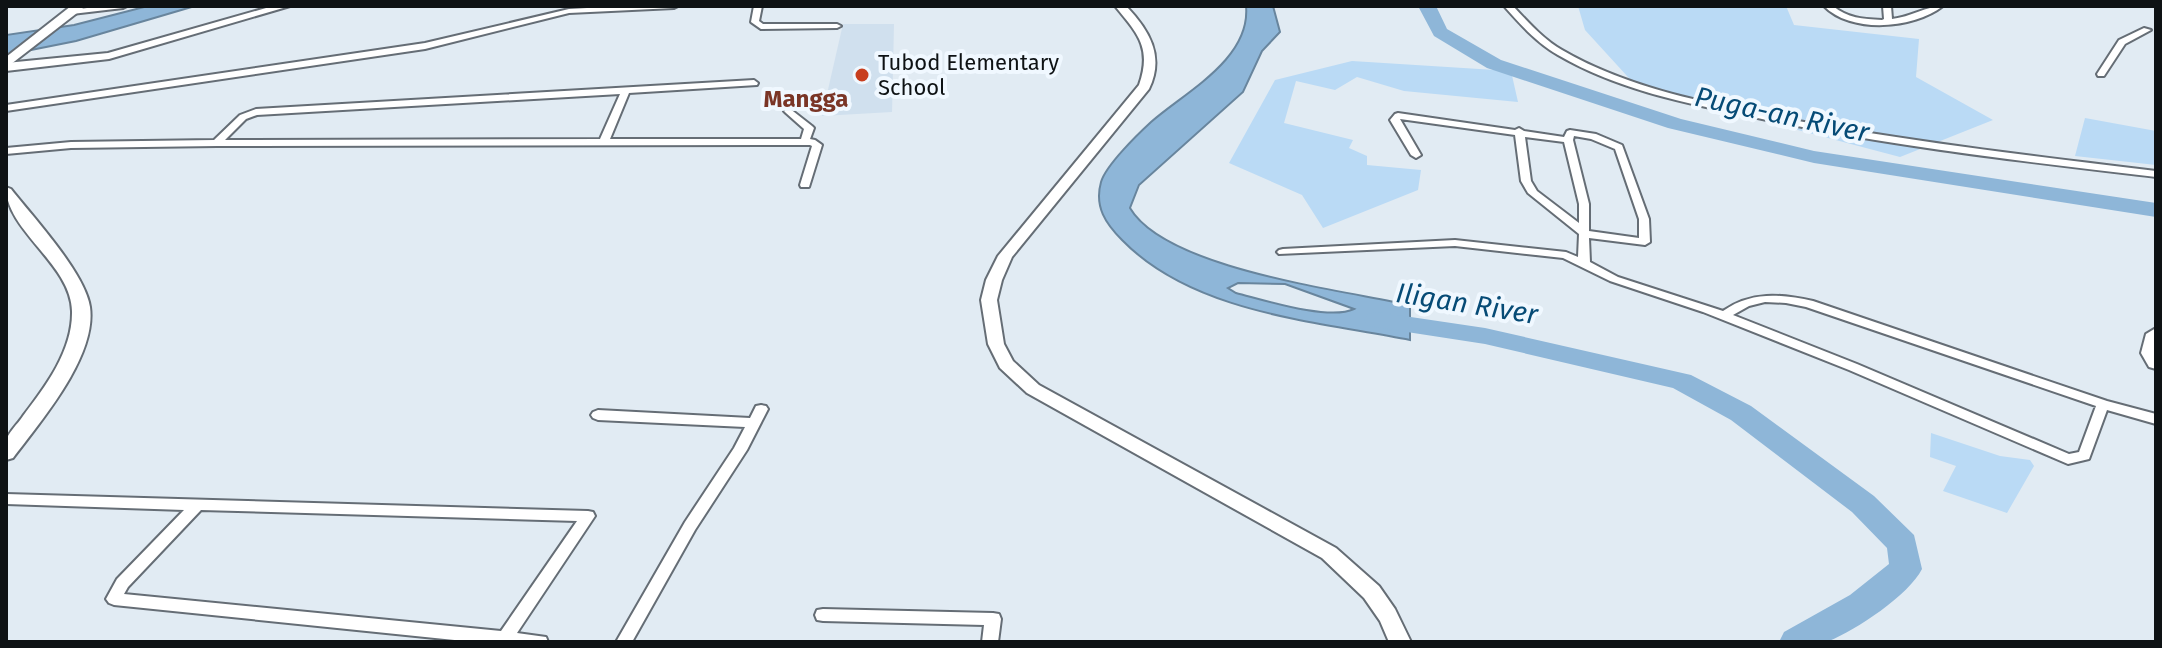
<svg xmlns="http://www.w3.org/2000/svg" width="2162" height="648" viewBox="0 0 2162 648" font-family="'Fira Sans',sans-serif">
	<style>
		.built { fill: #d0e0ee }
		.green { fill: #badaf5 }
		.water { fill: #8eb6d8; stroke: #68859d; stroke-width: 2; fill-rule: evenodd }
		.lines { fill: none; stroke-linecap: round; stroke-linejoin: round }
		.river { fill: #8eb6d8; fill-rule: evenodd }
		.minor-casing { stroke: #656d75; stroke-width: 4 }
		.tertiary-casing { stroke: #656d75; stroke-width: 4 }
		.secondary-casing { stroke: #656d75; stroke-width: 4 }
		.primary-casing { stroke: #656d75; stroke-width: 4 }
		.trunk-casing { stroke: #656d75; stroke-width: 4 }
		.minor { fill: #fff; fill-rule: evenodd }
		.tertiary { fill: #fff; fill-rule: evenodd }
		.secondary { fill: #fff; fill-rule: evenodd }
		.primary { fill: #fff; fill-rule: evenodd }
		.trunk { fill: #fff; fill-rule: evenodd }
		.poi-dot { fill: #c83e1e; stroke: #f0f8ff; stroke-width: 3 }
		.labels { text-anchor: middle; stroke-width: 8; stroke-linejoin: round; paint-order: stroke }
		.far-poi-label { font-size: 22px; fill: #0e1214; stroke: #f0f8ff; text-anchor: start }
		.far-neighbourhood-label { font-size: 24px; font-weight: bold; fill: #7a3526; stroke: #f0f8ff }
		.water-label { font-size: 28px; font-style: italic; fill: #064b76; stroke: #f0f8ff }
	</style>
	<rect width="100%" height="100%" fill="#e1ebf3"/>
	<!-- built -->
	<path class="built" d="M 843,24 L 894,24 L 892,112 L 822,116 Z"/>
	<!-- green -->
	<path class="green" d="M 1578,6 L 1786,6 L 1794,25 L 1919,39 L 1916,77 L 1993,120 L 1900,157 L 1638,88 L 1585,30 Z
		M 1352,61 L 1511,71 L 1518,102 L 1404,91 L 1357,77 L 1335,90 L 1296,81 L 1284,123 L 1353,140 L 1349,148 L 1367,156 L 1367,165 L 1421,170 L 1418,190 L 1323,228 L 1302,195 L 1229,163 L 1275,80 Z
		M 2085,118 L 2156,131 L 2156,165 L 2075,156 Z
		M 1931,433 L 2000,456 L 2030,460 L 2034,466 L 2007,513 L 1943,491 L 1956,466 L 1930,457 Z"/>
	<!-- water -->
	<path class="water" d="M 148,6 L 195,6 L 76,41 L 6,55 L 6,35 L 74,25 Z
		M 1246,6 L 1273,6 L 1280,32 L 1262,51 L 1243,92 L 1139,185 L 1130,208 C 1166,269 1342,290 1410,305 L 1410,340 C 1314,321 1193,313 1122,240 C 1106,224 1094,207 1101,182 C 1106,165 1138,134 1151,122 C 1185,92 1251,59 1246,6 ZM 1238,283 L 1285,284 L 1354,309 C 1329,321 1264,300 1236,293 L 1228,288 Z"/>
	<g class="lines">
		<!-- river -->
		<path class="river" d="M 1418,6 L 1436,6 L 1447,29 L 1501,60 L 1681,119 L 1814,151 L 2156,203 L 2156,217 L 1814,163 L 1668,128 L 1487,68 L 1434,36 Z
			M 1377,312 L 1485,328 L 1691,375 L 1751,406 L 1874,496 L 1914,535 L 1922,569 C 1909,595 1856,630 1829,641 C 1815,646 1793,642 1779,642 L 1784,632 L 1850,595 L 1889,564 L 1887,548 L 1852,512 L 1731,420 L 1673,388 L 1485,344 L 1368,326 L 1364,320 L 1368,314 Z"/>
		<defs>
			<path id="minor" d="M 102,6 L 127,6 L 123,8 L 72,14 L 68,12 L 72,10 Z
				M 623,6 L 678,6 L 674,8 L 569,13 L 425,49 L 6,111 L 6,105 L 425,43 L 569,9 Z
				M 754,6 L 762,6 L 759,21 L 763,24 L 837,24 L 841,26 L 837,28 L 761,29 L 751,22 Z
				M 1504,6 L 1513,6 C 1528,22 1543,39 1562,50 C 1629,89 1708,103 1782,118 C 1906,141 2031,156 2156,171 L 2156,177 C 2021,161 1886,146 1753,117 C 1686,103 1618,90 1558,55 C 1537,43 1520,24 1504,6 Z
				M 1824,6 L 1833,6 C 1847,18 1863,19 1882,20 L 1884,19 L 1883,6 L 1891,6 L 1892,19 C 1910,17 1927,6 1943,6 C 1914,29 1851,34 1824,6 Z
				M 2144,28 L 2151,30 L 2125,44 L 2104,76 L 2098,76 L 2097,74 L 2119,40 Z
				M 754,80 L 758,83 L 757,85 L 629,93 L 610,139 L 801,139 L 804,129 L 786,113 L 784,111 L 789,108 L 812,126 L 814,128 L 810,139 L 815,140 L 822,145 L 809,187 L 801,187 L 800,185 L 812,146 L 810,145 L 217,146 L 71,148 L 6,154 L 6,148 L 71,142 L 214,140 L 240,115 L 256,109 ZM 620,94 L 600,139 L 225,140 L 246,119 L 257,115 Z
				M 1398,113 L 1515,130 L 1519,128 L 1524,131 L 1564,137 L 1567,131 L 1570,130 L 1596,134 L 1622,145 L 1649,219 L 1650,242 L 1645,245 L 1589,238 L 1590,262 L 1618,277 L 1723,311 C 1751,291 1781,294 1813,301 L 2107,401 L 2156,414 L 2156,424 L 2107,410 L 2089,459 L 2068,464 L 1849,370 L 1703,312 L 1610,281 L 1563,258 L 1455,246 L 1279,254 L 1277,252 L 1279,250 L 1283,249 L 1455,240 L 1566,252 L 1578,257 L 1579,234 L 1528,193 L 1521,181 L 1515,135 L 1400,119 L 1421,155 L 1416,158 L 1411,155 L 1390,120 L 1395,114 ZM 1574,136 L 1591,139 L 1615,149 L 1639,219 L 1639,238 L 1589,231 L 1589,204 L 1573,140 ZM 1525,137 L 1564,142 L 1579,204 L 1579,223 L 1537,191 L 1531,181 ZM 1765,302 L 1786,303 L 1806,307 L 2096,406 L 2079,452 L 2069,454 L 1857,364 L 1733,315 L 1749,306 Z
				M 761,405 L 766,406 L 768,409 L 747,450 L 695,530 L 632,642 L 616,642 L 685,522 L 734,448 L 745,427 L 598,420 L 593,418 L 591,415 L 593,412 L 598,410 L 750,418 L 756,406 Z
				M 6,494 L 588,511 L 593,512 L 595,516 L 517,633 L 546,637 L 548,642 L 474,642 L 114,605 L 109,603 L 106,599 L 117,579 L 184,510 L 6,504 ZM 201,510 L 577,521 L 501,631 L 124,594 L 128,587 Z
				M 823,609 L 993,613 L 999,614 L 1001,619 L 998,642 L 982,642 L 984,625 L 823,621 L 817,620 L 815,615 L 817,610 Z"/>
			<path id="tertiary" d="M 273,6 L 290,6 L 109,59 L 6,71 L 6,63 L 108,53 Z
				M 1115,6 L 1126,6 C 1149,30 1165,56 1149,89 L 1012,257 L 1002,280 L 997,300 L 1004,344 L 1013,361 L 1039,385 L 1336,548 L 1379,586 L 1395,609 L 1411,642 L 1389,642 L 1380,621 L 1364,598 L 1322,558 L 1027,393 L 1000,368 L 988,344 L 981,300 L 986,280 L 998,256 L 1139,85 C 1152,48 1138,34 1115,6 Z"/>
			<path id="secondary" d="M 6,187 L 11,189 C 33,217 85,273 90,307 C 97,356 41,421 13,458 L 6,460 C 6,454 5,447 6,442 C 7,433 18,424 23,416 C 46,386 73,350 72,311 C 71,264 6,231 6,187 Z"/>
			<path id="primary" d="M 2156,328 L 2156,369 L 2149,367 L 2141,353 L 2146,334 Z"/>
			<path id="trunk" d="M 71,6 L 86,6 L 6,68 L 6,57 Z"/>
		</defs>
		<!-- minor casing -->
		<use href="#minor" class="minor-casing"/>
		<!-- tertiary casing -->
		<use href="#tertiary" class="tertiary-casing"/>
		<!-- secondary casing -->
		<use href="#secondary" class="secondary-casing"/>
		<!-- primary casing -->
		<use href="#primary" class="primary-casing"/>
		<!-- trunk casing -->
		<use href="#trunk" class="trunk-casing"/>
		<!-- minor -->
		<use href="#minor" class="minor"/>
		<!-- tertiary -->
		<use href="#tertiary" class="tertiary"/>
		<!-- secondary -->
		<use href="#secondary" class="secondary"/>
		<!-- primary -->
		<use href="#primary" class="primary"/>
		<!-- trunk -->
		<use href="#trunk" class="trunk"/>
	</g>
	<!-- markers -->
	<circle class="poi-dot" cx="862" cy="75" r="8"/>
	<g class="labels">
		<!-- far-poi labels -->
		<g class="far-poi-label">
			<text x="878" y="70">Tubod Elementary<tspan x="878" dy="25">School</tspan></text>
		</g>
		<!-- far-neighbourhood labels -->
		<g class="far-neighbourhood-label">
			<text x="806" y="107">Mangga</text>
		</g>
		<!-- water labels -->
		<g class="water-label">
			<text transform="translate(1782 114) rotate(12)" y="10">Puga-an River</text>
			<text transform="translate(1467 303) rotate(9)" y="10">Iligan River</text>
		</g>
	</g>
	<!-- border -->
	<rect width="2162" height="648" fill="none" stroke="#0e1214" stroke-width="16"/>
</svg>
